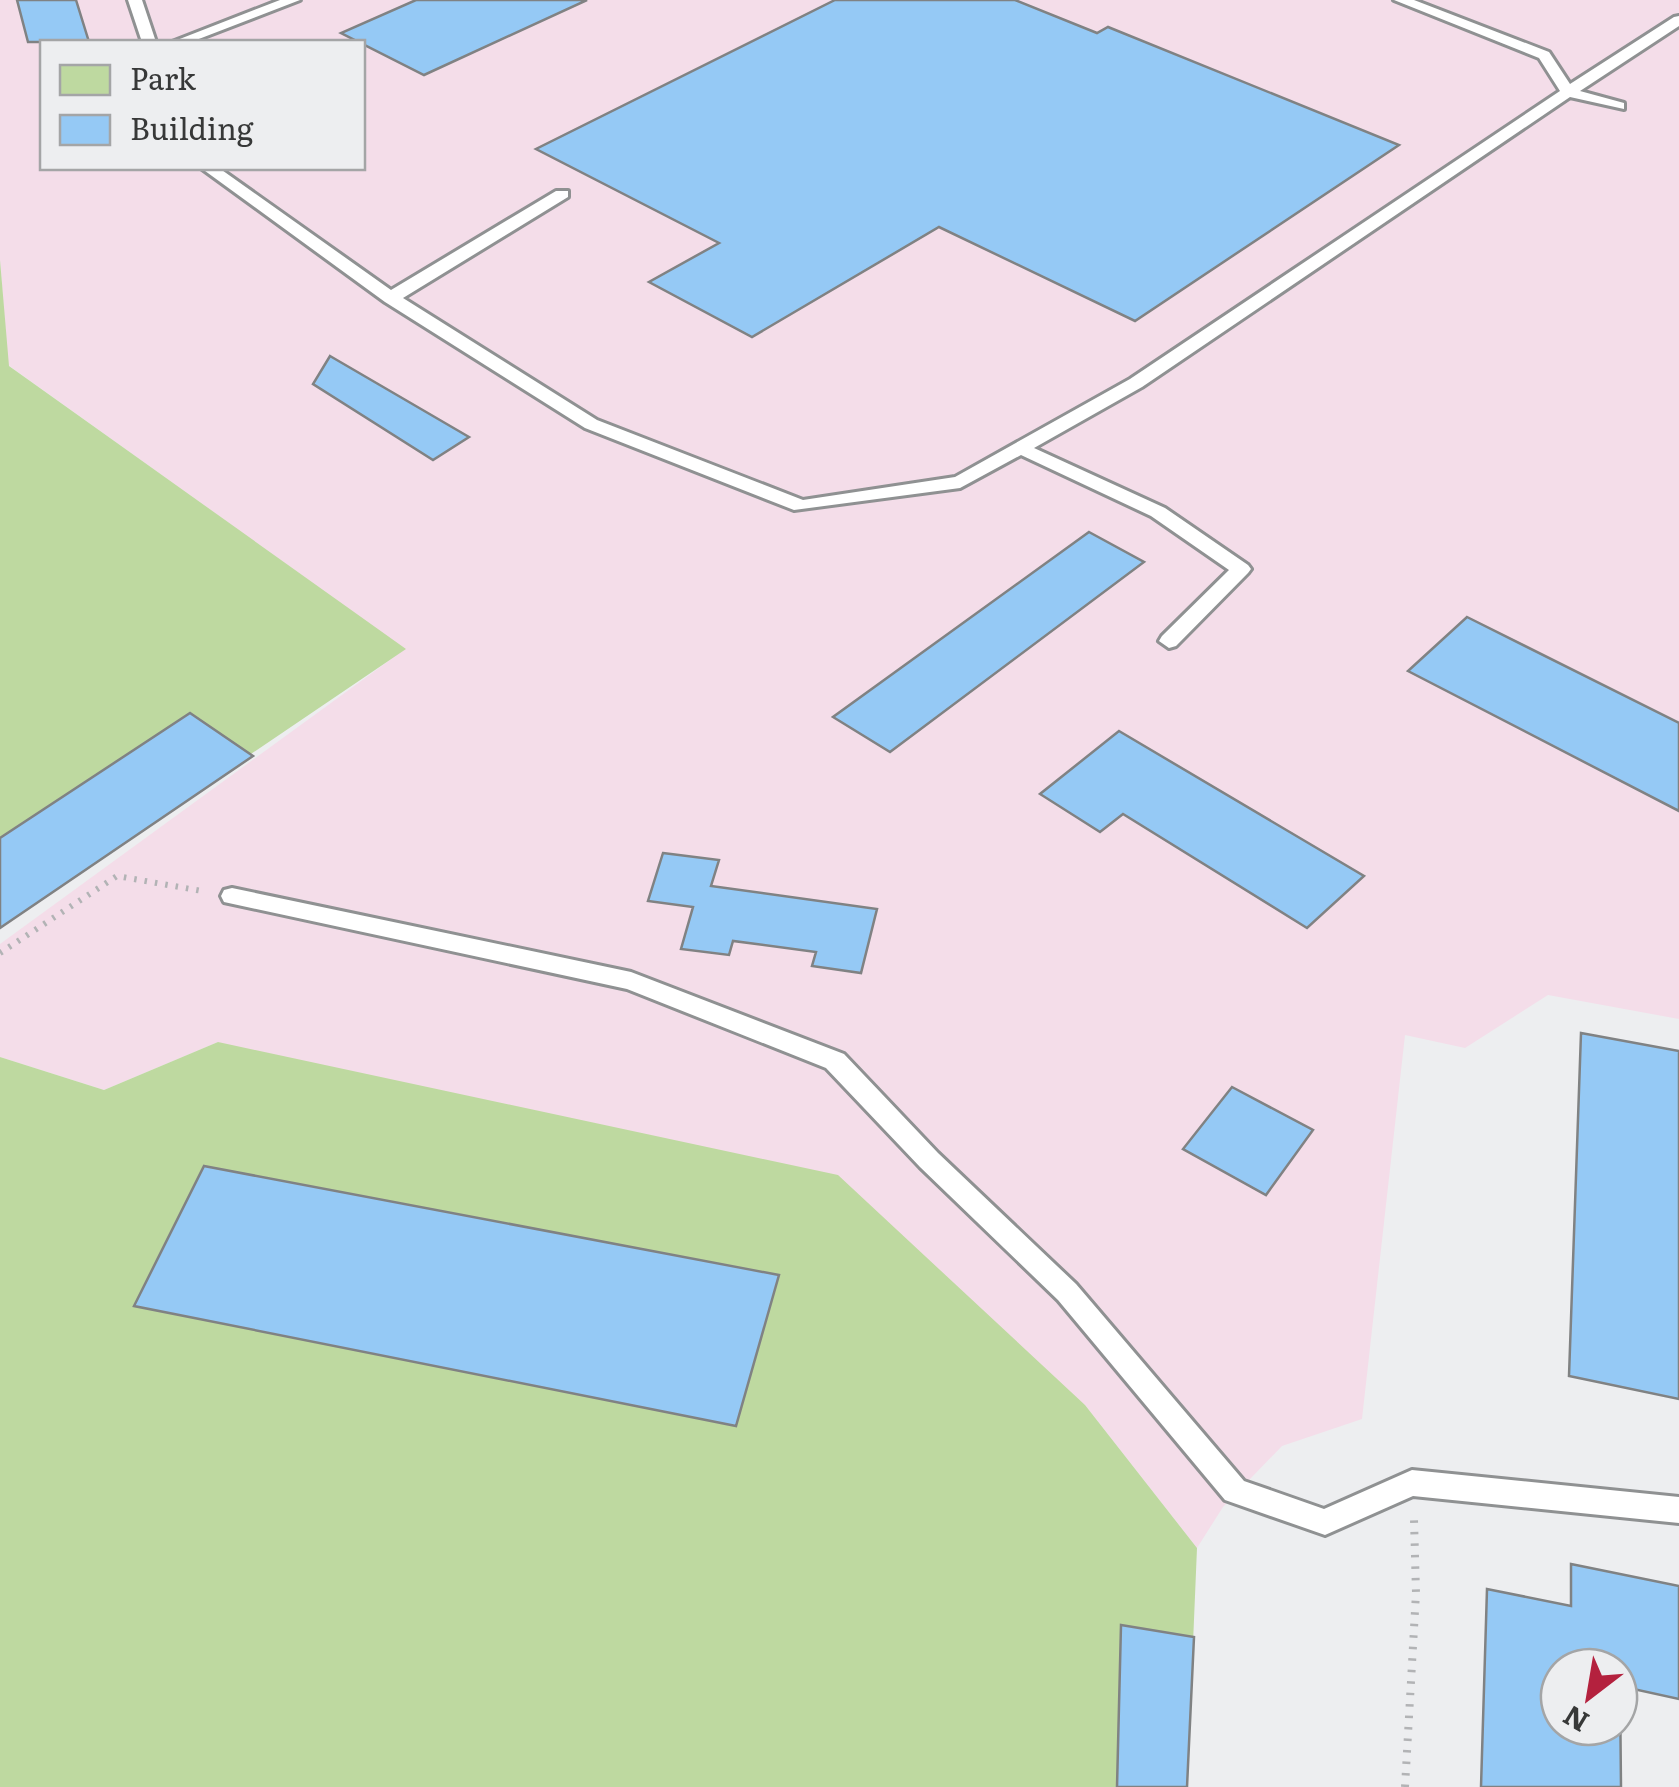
<svg xmlns="http://www.w3.org/2000/svg" width="1679" height="1787" viewBox="0 0 1679 1787" font-family="Literata,serif">
	<style>
		.industrial { fill: #f4dde9; fill-rule: evenodd }
		.green { fill: #bed9a0 }
		.building { fill: #95c9f5; stroke: #808283; stroke-width: 2.5; fill-rule: evenodd }
		.lines { fill: none; stroke-linecap: round; stroke-linejoin: round }
		.lane-casing { stroke: #8f9192; stroke-width: 6 }
		.path-far1 { stroke: #b2b3b5; stroke-width: 6; stroke-dasharray: 2.5 8; stroke-linecap: butt }
		.path { stroke: #b2b3b5; stroke-width: 8; stroke-dasharray: 2.5 9; stroke-linecap: butt }
		.lane { fill: #fff; fill-rule: evenodd }
	</style>
	<rect width="100%" height="100%" fill="#edeef0"/>
	<!-- industrial -->
	<path class="industrial" d="M 0,0 L 1679,0 L 1679,1019 L 1548,995 L 1465,1048 L 1405,1035 L 1362,1419 L 1282,1446 L 1223,1507 L 1197,1548 L 1085,1405 L 218,1042 L 104,1090 L 0,1057 L 0,944 L 405,649 L 8,365 L 0,260 ZM 42,42 L 362,42 L 362,168 L 42,168 Z"/>
	<!-- green -->
	<path class="green" d="M 0,260 L 9,366 L 406,649 L 0,924 Z
		M 218,1042 L 838,1175 L 1085,1405 L 1197,1548 L 1187,1787 L 0,1787 L 0,1057 L 104,1090 Z"/>
	<!-- building -->
	<path class="building" d="M 17,0 L 76,0 L 89,42 L 28,42 Z
		M 416,0 L 587,0 L 424,75 L 341,33 Z
		M 835,0 L 1015,0 L 1097,33 L 1108,27 L 1399,145 L 1135,321 L 939,227 L 752,337 L 649,282 L 719,243 L 536,149 Z
		M 330,356 L 469,437 L 433,460 L 313,384 Z
		M 1089,532 L 1144,562 L 890,752 L 833,717 Z
		M 1467,617 L 1679,723 L 1679,811 L 1408,671 Z
		M 190,713 L 253,756 L 0,928 L 0,838 Z
		M 1119,731 L 1364,876 L 1307,928 L 1123,814 L 1100,832 L 1040,794 Z
		M 663,853 L 719,860 L 711,886 L 877,909 L 861,973 L 812,966 L 816,952 L 733,941 L 729,955 L 681,949 L 693,907 L 648,901 Z
		M 1581,1033 L 1679,1051 L 1679,1399 L 1569,1376 Z
		M 1232,1087 L 1313,1130 L 1266,1195 L 1183,1149 Z
		M 204,1166 L 779,1275 L 736,1426 L 134,1306 Z
		M 1571,1564 L 1679,1586 L 1679,1699 L 1620,1686 L 1621,1787 L 1481,1787 L 1487,1589 L 1571,1606 ZM 1559,1667 L 1619,1667 L 1619,1727 L 1559,1727 Z
		M 1121,1625 L 1194,1637 L 1187,1787 L 1117,1787 Z"/>
	<g class="lines">
		<defs>
			<path id="lane" d="M 128,0 L 142,0 L 156,42 L 142,42 Z
				M 280,0 L 300,0 L 191,42 L 172,42 Z
				M 1394,0 L 1414,0 L 1549,52 L 1570,84 L 1674,17 L 1679,16 L 1679,26 L 1580,91 L 1624,103 L 1624,109 L 1570,97 L 1142,387 L 1034,448 L 1165,508 L 1248,565 L 1251,569 L 1248,573 L 1176,646 L 1169,648 L 1159,641 L 1162,636 L 1229,570 L 1151,516 L 1021,455 L 960,488 L 794,510 L 585,428 L 385,302 L 201,168 L 219,168 L 391,290 L 556,191 L 568,191 L 568,197 L 403,298 L 597,420 L 803,500 L 955,477 L 1130,379 L 1560,91 L 1539,58 Z
				M 232,888 L 631,972 L 844,1054 L 938,1153 L 1076,1284 L 1244,1481 L 1324,1509 L 1412,1470 L 1679,1497 L 1679,1523 L 1413,1496 L 1325,1535 L 1225,1500 L 1058,1300 L 920,1167 L 826,1068 L 627,989 L 224,902 L 221,896 L 224,890 Z"/>
		</defs>
		<!-- lane casing -->
		<use href="#lane" class="lane-casing"/>
		<!-- path-far1 -->
		<path class="path-far1" d="M 0,953 L 117,876 L 202,891"/>
		<!-- path -->
		<path class="path" d="M 1405,1787 L 1416,1593 L 1414,1519"/>
		<!-- lane -->
		<use href="#lane" class="lane"/>
	</g>
	<!-- legend -->
	<rect x="40" y="40" width="325" height="130" fill="#edeef0" stroke="#a4a5a6" stroke-width="2.5"/>
	<rect x="60" y="65" width="50" height="30" fill="#bed9a0" stroke="#a4a5a6" stroke-width="2.5"/>
	<text x="130" y="90" font-size="30" fill="#373838">Park</text>
	<rect x="60" y="115" width="50" height="30" fill="#95c9f5" stroke="#a4a5a6" stroke-width="2.5"/>
	<text x="130" y="140" font-size="30" fill="#373838">Building</text>
	<!-- north arrow -->
	<g transform="translate(1589 1697) rotate(211)"><circle r="48" fill="#edeef0" stroke="#a4a5a6" stroke-width="2.5"/>
	<path d="M0-8L18 38L0 25L-18 38Z" fill="#b4213e"/>
	<text y="-15" font-size="28" font-weight="bold" text-anchor="middle" fill="#373838">N</text>
	</g>
</svg>
